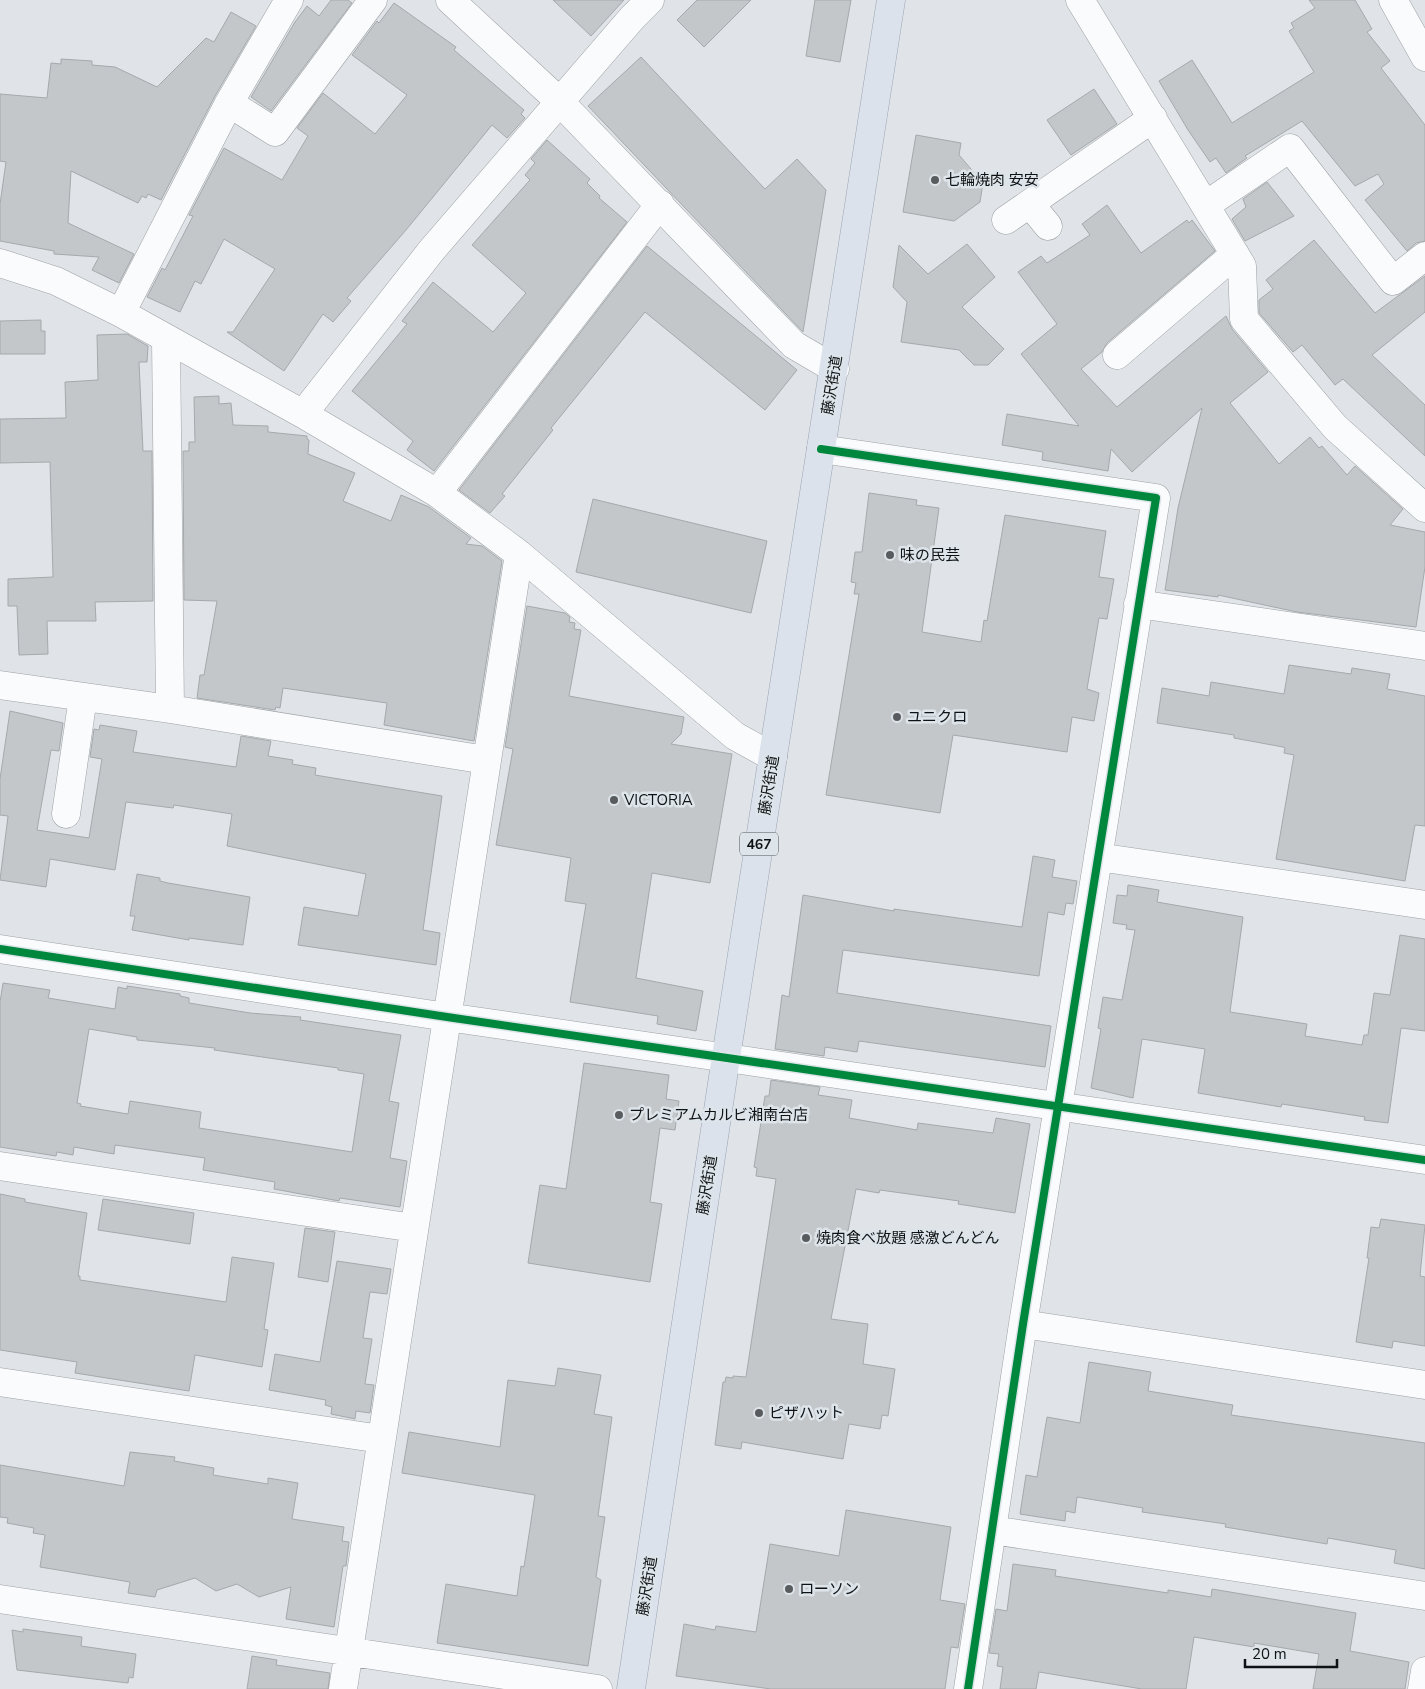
<svg xmlns="http://www.w3.org/2000/svg" width="1425" height="1689" viewBox="0 0 1425 1689" font-family="'Nunito Sans','Noto Sans JP',sans-serif">
	<style>
		.building { fill: #c3c7ca; stroke: #a5a9ab; fill-rule: evenodd }
		.lines { fill: none; stroke-linecap: round; stroke-linejoin: round }
		.minor-casing { stroke: #9da0a3; stroke-width: 29 }
		.trunk-casing { stroke: #9ba4b3; stroke-width: 29 }
		.minor { stroke: #fafbfc; stroke-width: 28 }
		.trunk { stroke: #dce2ec; stroke-width: 28 }
		.cycleway-casing { stroke: #dde5eb; stroke-width: 11 }
		.cycleway { stroke: #00873e; stroke-width: 8 }
		.poi-dot { fill: #585c5e; stroke: #dde5eb; stroke-width: 2 }
		.labels { text-anchor: middle; stroke-width: 5; stroke-linejoin: round; paint-order: stroke }
		.shield { fill: #dde5eb; stroke: #4d5154; stroke-width: 1 }
		.shield-label { font-size: 14px; font-weight: bold; fill: #0f1214 }
		.poi-label { font-size: 15px; fill: #0f1214; stroke: #dde5eb; text-anchor: start }
		.street-label { font-size: 15px; fill: #0f1214; stroke: #dde5eb }
	</style>
	<rect width="100%" height="100%" fill="#e0e4e8"/>
	<!-- building -->
	<path class="building" d="M 331,0 L 348,0 L 352,3 L 271,111 L 251,97 L 295,22 L 307,6 L 319,16 Z
		M 553,0 L 624,0 L 591,36 Z
		M 697,0 L 751,0 L 704,47 L 677,20 Z
		M 815,0 L 851,0 L 840,62 L 806,56 Z
		M 1309,0 L 1355,0 L 1372,29 L 1367,32 L 1390,61 L 1381,68 L 1425,125 L 1425,241 L 1416,243 L 1407,251 L 1365,200 L 1384,184 L 1378,174 L 1355,186 L 1302,121 L 1245,156 L 1247,158 L 1226,173 L 1216,158 L 1210,162 L 1188,130 L 1159,81 L 1192,60 L 1232,123 L 1314,72 L 1289,31 L 1294,28 L 1291,23 L 1315,8 Z
		M 394,3 L 456,47 L 454,50 L 524,110 L 521,114 L 525,118 L 507,138 L 492,125 L 406,230 L 347,298 L 351,301 L 333,322 L 323,314 L 284,371 L 227,332 L 233,332 L 275,269 L 224,239 L 201,284 L 195,281 L 180,312 L 147,297 L 162,268 L 165,270 L 193,216 L 189,215 L 224,148 L 282,180 L 308,136 L 297,128 L 323,93 L 375,134 L 407,95 L 352,55 L 377,21 L 379,23 Z
		M 231,12 L 256,26 L 215,96 L 161,200 L 148,194 L 146,198 L 142,196 L 138,203 L 71,171 L 68,223 L 134,254 L 119,283 L 92,270 L 99,257 L 54,254 L 54,251 L 0,241 L 0,204 L 6,162 L 0,161 L 0,94 L 47,98 L 51,63 L 61,64 L 61,59 L 92,61 L 92,65 L 115,67 L 157,87 L 206,38 L 214,42 Z
		M 641,57 L 765,189 L 797,159 L 826,190 L 803,332 L 588,106 Z
		M 1094,89 L 1117,124 L 1071,155 L 1047,120 Z
		M 916,135 L 961,143 L 959,155 L 983,183 L 980,202 L 954,221 L 903,212 Z
		M 547,140 L 590,179 L 587,183 L 600,196 L 599,198 L 627,222 L 434,471 L 407,450 L 413,441 L 352,391 L 407,324 L 402,321 L 433,282 L 493,332 L 526,293 L 472,245 L 530,180 L 525,175 L 535,163 L 531,159 Z
		M 1267,182 L 1294,216 L 1245,241 L 1232,219 L 1246,207 L 1243,199 Z
		M 1107,205 L 1141,253 L 1187,220 L 1189,223 L 1192,220 L 1215,251 L 1107,343 L 1102,352 L 1081,369 L 1117,407 L 1226,316 L 1232,329 L 1268,372 L 1230,403 L 1279,464 L 1310,437 L 1319,448 L 1322,446 L 1347,475 L 1355,466 L 1403,509 L 1390,525 L 1425,532 L 1425,567 L 1416,627 L 1297,612 L 1218,595 L 1218,597 L 1165,590 L 1178,508 L 1202,408 L 1132,472 L 1111,449 L 1108,471 L 1042,460 L 1043,452 L 1002,445 L 1007,414 L 1079,426 L 1021,354 L 1057,324 L 1018,272 L 1041,256 L 1047,263 L 1090,235 L 1082,224 Z
		M 1314,240 L 1375,313 L 1425,276 L 1425,312 L 1372,355 L 1425,405 L 1425,456 L 1343,379 L 1335,385 L 1302,345 L 1293,352 L 1259,313 L 1259,300 L 1273,289 L 1266,280 Z
		M 967,244 L 995,277 L 962,307 L 1004,349 L 988,365 L 974,365 L 959,350 L 901,342 L 907,302 L 893,287 L 899,245 L 928,274 Z
		M 647,246 L 797,370 L 765,410 L 645,312 L 551,428 L 553,430 L 502,494 L 505,496 L 490,513 L 459,490 Z
		M 41,320 L 41,331 L 45,331 L 45,354 L 0,354 L 0,321 Z
		M 127,334 L 148,346 L 147,362 L 139,362 L 143,451 L 152,451 L 153,601 L 95,602 L 96,621 L 47,621 L 48,654 L 19,655 L 17,606 L 8,606 L 8,579 L 53,577 L 50,462 L 0,463 L 0,419 L 66,418 L 65,382 L 98,380 L 97,335 Z
		M 219,396 L 219,404 L 231,403 L 233,425 L 268,426 L 268,432 L 307,436 L 307,439 L 309,440 L 308,454 L 355,473 L 343,501 L 391,521 L 401,495 L 429,507 L 471,538 L 466,544 L 482,546 L 502,561 L 474,741 L 384,725 L 387,703 L 283,688 L 280,708 L 276,707 L 275,710 L 197,698 L 200,675 L 204,675 L 217,601 L 184,600 L 183,451 L 189,451 L 189,442 L 195,442 L 194,397 Z
		M 869,493 L 917,500 L 916,505 L 939,508 L 922,632 L 981,642 L 984,620 L 987,621 L 1005,515 L 1106,531 L 1099,577 L 1114,579 L 1107,619 L 1099,618 L 1087,689 L 1099,693 L 1094,721 L 1072,717 L 1067,752 L 953,735 L 940,813 L 826,795 L 859,594 L 854,594 L 856,583 L 851,582 L 855,552 L 862,552 Z
		M 593,499 L 767,541 L 751,613 L 576,572 Z
		M 527,606 L 565,613 L 570,617 L 569,622 L 575,623 L 574,629 L 581,630 L 569,696 L 684,717 L 681,734 L 671,744 L 732,754 L 710,883 L 652,873 L 636,978 L 703,991 L 696,1031 L 657,1024 L 658,1016 L 570,1002 L 586,904 L 565,901 L 571,858 L 496,845 L 513,749 L 505,747 Z
		M 1289,665 L 1351,674 L 1352,668 L 1390,674 L 1387,689 L 1425,696 L 1425,826 L 1415,825 L 1405,881 L 1276,859 L 1294,755 L 1284,753 L 1285,748 L 1283,747 L 1234,738 L 1234,735 L 1157,723 L 1162,688 L 1209,696 L 1211,682 L 1284,694 Z
		M 10,711 L 63,723 L 59,751 L 51,750 L 37,830 L 89,838 L 102,759 L 90,757 L 94,729 L 99,730 L 100,725 L 137,731 L 133,752 L 236,767 L 241,736 L 271,741 L 268,756 L 293,760 L 292,764 L 316,768 L 315,775 L 442,796 L 423,930 L 440,933 L 436,965 L 298,945 L 304,907 L 358,916 L 366,874 L 227,846 L 232,814 L 174,805 L 173,808 L 126,802 L 115,870 L 50,859 L 46,887 L 0,880 L 8,816 L 0,815 L 0,779 Z
		M 1033,856 L 1055,860 L 1052,877 L 1077,881 L 1073,904 L 1066,903 L 1064,915 L 1048,912 L 1039,976 L 843,950 L 837,993 L 1051,1026 L 1045,1067 L 859,1041 L 857,1052 L 825,1047 L 824,1056 L 775,1049 L 782,995 L 789,997 L 803,895 L 894,911 L 894,909 L 1022,927 Z
		M 137,874 L 160,878 L 160,881 L 168,883 L 250,897 L 243,945 L 189,938 L 189,940 L 132,930 L 135,916 L 130,916 Z
		M 1128,885 L 1159,890 L 1157,902 L 1243,917 L 1230,1012 L 1307,1024 L 1305,1036 L 1362,1045 L 1364,1035 L 1368,1035 L 1374,993 L 1390,995 L 1400,935 L 1425,939 L 1425,1031 L 1401,1028 L 1388,1123 L 1364,1120 L 1365,1117 L 1282,1104 L 1281,1107 L 1198,1093 L 1205,1049 L 1142,1039 L 1133,1098 L 1091,1088 L 1101,1029 L 1098,1028 L 1103,997 L 1122,1000 L 1135,930 L 1126,929 L 1127,925 L 1113,923 L 1117,895 L 1127,896 Z
		M 3,983 L 50,990 L 48,998 L 115,1009 L 118,987 L 127,989 L 127,986 L 180,994 L 180,996 L 189,998 L 189,1003 L 250,1013 L 301,1017 L 300,1020 L 401,1035 L 389,1101 L 399,1103 L 390,1158 L 407,1161 L 400,1207 L 340,1198 L 339,1201 L 274,1189 L 275,1182 L 203,1170 L 205,1158 L 115,1145 L 114,1154 L 74,1147 L 73,1155 L 57,1152 L 56,1156 L 0,1147 L 0,1002 ZM 89,1029 L 137,1037 L 137,1040 L 215,1048 L 214,1050 L 338,1068 L 338,1070 L 364,1074 L 352,1152 L 199,1128 L 201,1112 L 130,1101 L 128,1114 L 80,1106 L 81,1104 L 77,1103 Z
		M 584,1063 L 669,1075 L 666,1099 L 679,1101 L 675,1130 L 660,1128 L 650,1202 L 662,1204 L 650,1282 L 528,1263 L 540,1185 L 566,1189 Z
		M 771,1080 L 820,1087 L 818,1095 L 852,1100 L 849,1118 L 917,1130 L 918,1123 L 993,1133 L 996,1118 L 1030,1124 L 1015,1213 L 958,1204 L 959,1201 L 880,1190 L 879,1193 L 856,1189 L 831,1319 L 868,1324 L 863,1364 L 895,1369 L 888,1416 L 882,1415 L 880,1429 L 849,1424 L 843,1459 L 742,1442 L 741,1449 L 715,1445 L 723,1382 L 725,1382 L 726,1377 L 733,1378 L 733,1376 L 746,1377 L 776,1179 L 756,1176 L 757,1168 L 754,1167 L 765,1096 L 769,1096 Z
		M 0,1194 L 25,1199 L 25,1202 L 87,1213 L 78,1276 L 80,1276 L 80,1280 L 226,1302 L 232,1257 L 274,1263 L 264,1329 L 268,1330 L 262,1367 L 195,1355 L 189,1391 L 75,1373 L 77,1362 L 0,1350 Z
		M 103,1199 L 194,1213 L 190,1244 L 98,1230 Z
		M 1381,1219 L 1425,1225 L 1420,1276 L 1425,1277 L 1425,1346 L 1393,1341 L 1392,1348 L 1356,1342 L 1369,1258 L 1367,1258 L 1371,1227 L 1379,1228 Z
		M 305,1228 L 335,1232 L 328,1282 L 298,1277 Z
		M 337,1261 L 391,1269 L 387,1294 L 370,1292 L 363,1338 L 372,1339 L 365,1384 L 374,1385 L 370,1413 L 356,1411 L 355,1419 L 331,1414 L 332,1407 L 325,1405 L 326,1400 L 269,1390 L 275,1354 L 320,1362 Z
		M 1089,1362 L 1151,1372 L 1148,1391 L 1233,1405 L 1231,1415 L 1425,1443 L 1425,1569 L 1394,1563 L 1396,1550 L 1328,1538 L 1327,1544 L 1225,1527 L 1226,1524 L 1142,1512 L 1143,1508 L 1077,1497 L 1075,1513 L 1066,1511 L 1065,1521 L 1020,1514 L 1026,1475 L 1037,1477 L 1047,1417 L 1080,1423 Z
		M 558,1368 L 601,1375 L 594,1414 L 612,1417 L 598,1516 L 605,1517 L 596,1577 L 601,1580 L 588,1666 L 437,1643 L 446,1584 L 517,1596 L 521,1566 L 524,1567 L 535,1495 L 402,1473 L 409,1432 L 500,1447 L 508,1380 L 555,1386 Z
		M 130,1452 L 175,1457 L 174,1461 L 214,1468 L 213,1475 L 268,1484 L 268,1478 L 298,1483 L 292,1519 L 344,1527 L 342,1541 L 349,1542 L 346,1566 L 343,1566 L 334,1627 L 286,1619 L 291,1587 L 259,1597 L 237,1584 L 216,1591 L 195,1578 L 157,1590 L 155,1597 L 128,1593 L 130,1582 L 40,1567 L 45,1535 L 33,1533 L 34,1528 L 7,1523 L 8,1518 L 0,1517 L 0,1465 L 124,1486 Z
		M 846,1510 L 951,1527 L 940,1600 L 965,1604 L 958,1648 L 951,1647 L 945,1689 L 771,1689 L 676,1676 L 684,1624 L 715,1630 L 716,1626 L 756,1632 L 770,1544 L 839,1556 Z
		M 1013,1564 L 1056,1570 L 1055,1576 L 1168,1593 L 1168,1590 L 1211,1597 L 1212,1589 L 1356,1613 L 1350,1651 L 1409,1662 L 1405,1689 L 1313,1689 L 1319,1654 L 1254,1643 L 1254,1647 L 1194,1637 L 1186,1689 L 1142,1689 L 1039,1672 L 1036,1689 L 1000,1689 L 1003,1667 L 997,1666 L 999,1654 L 989,1653 L 996,1609 L 1007,1611 Z
		M 23,1629 L 82,1637 L 81,1646 L 136,1654 L 133,1678 L 129,1677 L 128,1683 L 17,1670 L 12,1630 L 23,1632 Z
		M 252,1656 L 277,1660 L 276,1665 L 330,1673 L 328,1689 L 247,1689 Z"/>
	<g class="lines">
		<defs>
			<path id="minor" d="M 450,0 L 559,101 L 794,345 L 835,369
				M 1080,0 L 1242,266 L 1244,319 L 1335,427 L 1425,508
				M 1393,0 L 1425,57
				M 229,103 L 275,132 L 373,0
				M 1030,204 L 1048,226
				M 1206,205 L 1290,148 L 1393,281 L 1425,256
				M 1006,220 L 1153,118
				M 0,263 L 56,281 L 121,313 L 303,414 L 437,493 L 519,554 L 735,736 L 773,757
				M 121,313 L 229,103 L 289,0
				M 166,339 L 170,709
				M 1117,355 L 1235,254
				M 303,414 L 431,251 L 632,18 L 650,0
				M 821,449 L 1156,498 L 1023,1324 L 968,1689
				M 437,493 L 660,204
				M 1138,604 L 1425,646
				M 0,685 L 170,709 L 486,760
				M 66,814 L 83,697
				M 1098,857 L 1425,905
				M 0,949 L 447,1017 L 1425,1160
				M 0,1166 L 414,1228
				M 1023,1324 L 1425,1385
				M 0,1382 L 381,1439
				M 992,1530 L 1425,1596
				M 0,1599 L 598,1689
				M 343,1689 L 519,554
				M 1422,1689 L 1425,1671"/>
			<path id="trunk" d="M 631,1689 L 726,1057 L 891,0"/>
		</defs>
		<!-- minor casing -->
		<use href="#minor" class="minor-casing"/>
		<!-- trunk casing -->
		<use href="#trunk" class="trunk-casing"/>
		<!-- minor -->
		<use href="#minor" class="minor"/>
		<!-- trunk -->
		<use href="#trunk" class="trunk"/>
		<defs>
			<path id="cycleway" d="M 821,449 L 1156,498 L 1023,1324 L 968,1689
				M 0,949 L 447,1017 L 1425,1160"/>
		</defs>
		<!-- cycleway casing -->
		<use href="#cycleway" class="cycleway-casing"/>
		<!-- cycleway -->
		<use href="#cycleway" class="cycleway"/>
	</g>
	<!-- markers -->
	<g class="poi-dot">
		<circle cx="935" cy="180" r="5"/>
		<circle cx="890" cy="555" r="5"/>
		<circle cx="897" cy="717" r="5"/>
		<circle cx="614" cy="800" r="5"/>
		<circle cx="619" cy="1115" r="5"/>
		<circle cx="806" cy="1238" r="5"/>
		<circle cx="759" cy="1413" r="5"/>
		<circle cx="789" cy="1589" r="5"/>
	</g>
	<g class="labels">
		<!-- shield labels -->
		<rect class="shield" x="740" y="832.5" width="38" height="23" rx="4"/>
		<g class="shield-label">
			<text x="759" y="849">467</text>
		</g>
		<!-- poi labels -->
		<g class="poi-label">
			<text x="945" y="185">七輪焼肉 安安</text>
			<text x="900" y="560">味の民芸</text>
			<text x="907" y="722">ユニクロ</text>
			<text x="624" y="805">VICTORIA</text>
			<text x="629" y="1120">プレミアムカルビ湘南台店</text>
			<text x="816" y="1243">焼肉食べ放題 感激どんどん</text>
			<text x="769" y="1418">ピザハット</text>
			<text x="799" y="1594">ローソン</text>
		</g>
		<!-- street labels -->
		<g class="street-label">
			<text transform="translate(832 385) rotate(-81)" y="5">藤沢街道</text>
			<text transform="translate(769 785) rotate(-81)" y="5">藤沢街道</text>
			<text transform="translate(707 1185) rotate(-81)" y="5">藤沢街道</text>
			<text transform="translate(647 1586) rotate(-81)" y="5">藤沢街道</text>
		</g>
	</g>
	<!-- scale -->
	<path d="M1245 1659v8h92v-8" fill="none" stroke="#0f1214" stroke-width="2.5"/>
	<text x="1252" y="1659" font-size="15" fill="#0f1214" stroke="#dde5eb" stroke-width="4" paint-order="stroke">20 m</text>
</svg>
